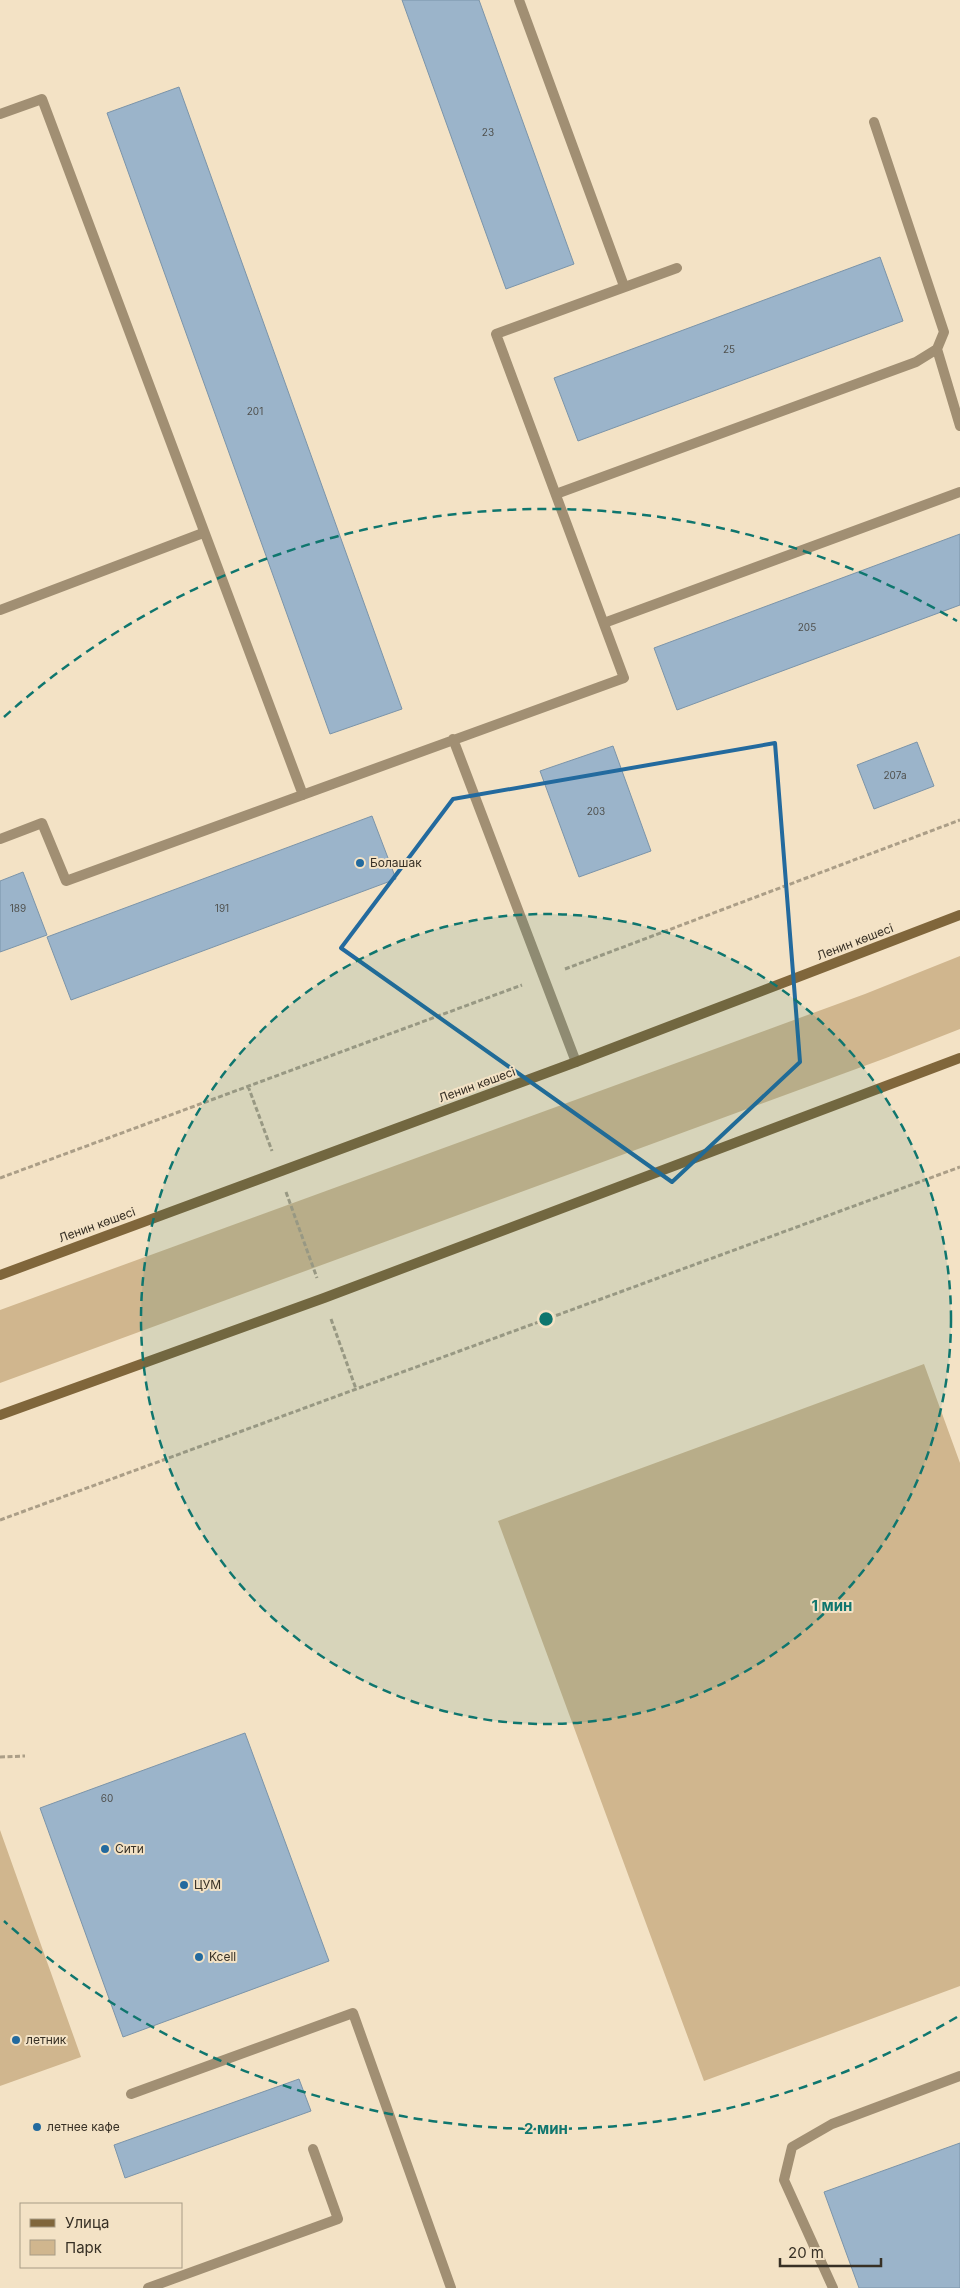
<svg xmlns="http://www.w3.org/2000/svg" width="960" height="2288" viewBox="0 0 960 2288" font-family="Inter,sans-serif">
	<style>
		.green { fill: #d0b68e }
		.building { fill: #9bb4ca; stroke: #7b94a9 }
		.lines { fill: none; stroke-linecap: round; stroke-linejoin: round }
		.path { stroke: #ab9e87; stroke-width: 3; stroke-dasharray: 5 2.5; stroke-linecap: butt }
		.lane { stroke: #a18f73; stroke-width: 10 }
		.secondary { stroke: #80663b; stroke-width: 10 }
		.marked { fill: none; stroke: #236a9e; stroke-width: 4; stroke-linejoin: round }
		.ring { fill: none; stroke: #0f766e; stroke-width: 2.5; stroke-dasharray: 9 6 }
		.poi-dot { fill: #236a9e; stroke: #f3e2c5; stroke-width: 2 }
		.labels { text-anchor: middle; stroke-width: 4; stroke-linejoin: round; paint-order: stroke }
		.number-label { font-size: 10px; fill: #50514e }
		.poi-label { font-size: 12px; fill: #373025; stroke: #f3e2c5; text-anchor: start }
		.street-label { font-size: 12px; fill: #373025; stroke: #f3e2c5 }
		.centre { fill: #0f766e; stroke: #f3e2c5; stroke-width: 2.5 }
		.ring-label { font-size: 15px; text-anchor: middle; font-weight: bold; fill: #0f766e; stroke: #f3e2c5; stroke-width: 4; stroke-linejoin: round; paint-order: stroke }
	</style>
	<rect width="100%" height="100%" fill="#f3e2c5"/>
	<!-- green -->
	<path class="green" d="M 960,956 L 960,1029 L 886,1058 L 0,1383 L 0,1310 L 865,994 Z
		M 924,1364 L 960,1463 L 960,1986 L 704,2081 L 498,1521 Z
		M 0,1830 L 81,2057 L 0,2086 Z"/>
	<!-- building -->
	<path class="building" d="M 402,0 L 479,0 L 574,264 L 506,289 Z
		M 179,87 L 402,709 L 330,734 L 107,113 Z
		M 880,257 L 903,321 L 578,441 L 554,378 Z
		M 960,534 L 960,605 L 677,710 L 654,648 Z
		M 917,742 L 934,786 L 874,809 L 857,765 Z
		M 613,746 L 651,851 L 579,877 L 540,771 Z
		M 372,816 L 396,879 L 71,1000 L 47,937 Z
		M 23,872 L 47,935 L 0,952 L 0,881 Z
		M 245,1733 L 329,1961 L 123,2037 L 40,1808 Z
		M 299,2079 L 311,2111 L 125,2178 L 114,2145 Z
		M 960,2143 L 960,2288 L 859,2288 L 824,2192 Z"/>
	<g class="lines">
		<!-- path -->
		<path class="path" d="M 565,969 L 960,820
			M 248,1086 L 272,1151
			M 0,1178 L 522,985
			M 286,1192 L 317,1278
			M 331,1319 L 356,1389
			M 0,1520 L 960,1167
			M 0,1757 L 25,1756"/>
		<!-- lane -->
		<path class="lane" d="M 519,0 L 624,286
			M 0,114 L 42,99 L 303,795
			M 937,349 L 960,426
			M 556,494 L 916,362 L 937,349 L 944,332 L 874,122
			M 0,610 L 203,533
			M 604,623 L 960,492
			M 453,739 L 576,1062
			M 0,839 L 42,823 L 66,881 L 624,678 L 496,334 L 677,268
			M 131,2094 L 353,2013 L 451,2288
			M 148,2288 L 338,2219 L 313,2149
			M 833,2288 L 784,2180 L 792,2147 L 832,2124 L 960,2076"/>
		<!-- secondary -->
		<path class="secondary" d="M 0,1275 L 576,1062 L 960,915
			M 0,1415 L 324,1298 L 960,1058"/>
	</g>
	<!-- marked area -->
	<path class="marked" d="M 775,743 L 800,1062 L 672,1182 L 341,948 L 453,799 Z"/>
	<!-- distance rings -->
	<circle cx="546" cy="1319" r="405" fill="#0f766e" fill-opacity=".12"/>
	<g class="ring">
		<circle cx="546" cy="1319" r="405"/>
		<path d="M957 2017A810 810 0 0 1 4 1921M4 717A810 810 0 0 1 957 621"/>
	</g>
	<!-- markers -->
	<g class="poi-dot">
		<circle cx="360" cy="863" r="5"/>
		<circle cx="105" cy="1849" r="5"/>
		<circle cx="184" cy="1885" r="5"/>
		<circle cx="199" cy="1957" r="5"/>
		<circle cx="16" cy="2040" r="5"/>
		<circle cx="37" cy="2127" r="5"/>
	</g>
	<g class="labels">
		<!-- number labels -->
		<g class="number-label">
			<text x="488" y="136">23</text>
			<text x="729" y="353">25</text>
			<text x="255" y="415">201</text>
			<text x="807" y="631">205</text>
			<text x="895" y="779">207а</text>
			<text x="596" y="815">203</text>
			<text x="18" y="912">189</text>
			<text x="222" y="912">191</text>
			<text x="107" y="1802">60</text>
		</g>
		<!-- poi labels -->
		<g class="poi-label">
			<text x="370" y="867">Болашак</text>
			<text x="115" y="1853">Сити</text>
			<text x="194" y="1889">ЦУМ</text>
			<text x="209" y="1961">Kcell</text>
			<text x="26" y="2044">летник</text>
			<text x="47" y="2131">летнее кафе</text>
		</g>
		<!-- street labels -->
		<g class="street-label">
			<text transform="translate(855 942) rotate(-21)" y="4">Ленин көшесі</text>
			<text transform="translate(477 1085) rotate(-20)" y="4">Ленин көшесі</text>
			<text transform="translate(97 1225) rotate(-20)" y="4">Ленин көшесі</text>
		</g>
	</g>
	<circle cx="546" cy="1319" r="8" class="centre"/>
	<g class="ring-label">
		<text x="832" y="1611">1 мин</text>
		<text x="546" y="2134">2 мин</text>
	</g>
	<!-- legend -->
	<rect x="20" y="2203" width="162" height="65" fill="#f3e2c5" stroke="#a89b85"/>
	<rect x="30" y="2219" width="25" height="8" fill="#80663b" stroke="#a89b85"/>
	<text x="65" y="2228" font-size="15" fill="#373025">Улица</text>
	<rect x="30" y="2240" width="25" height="15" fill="#d0b68e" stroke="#a89b85"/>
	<text x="65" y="2253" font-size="15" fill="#373025">Парк</text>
	<!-- scale -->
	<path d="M780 2258v8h101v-8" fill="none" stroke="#373025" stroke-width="2.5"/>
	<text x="788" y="2258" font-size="15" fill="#373025" stroke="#f3e2c5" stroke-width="4" paint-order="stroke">20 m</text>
</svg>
